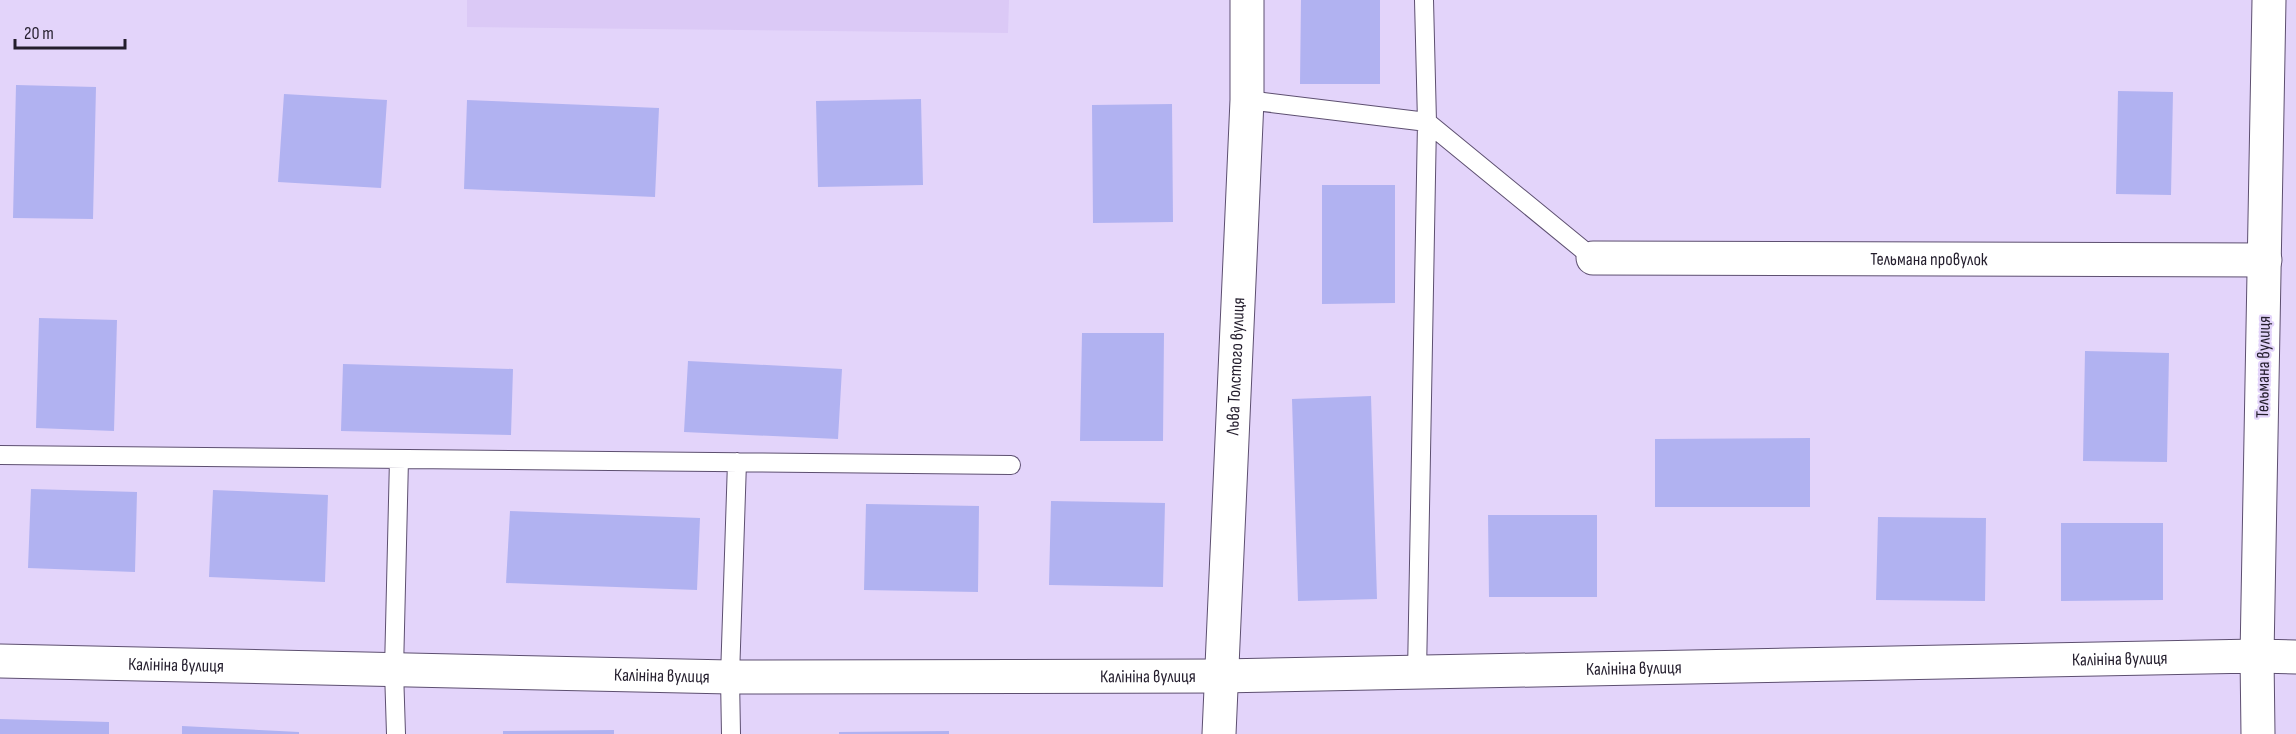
<svg xmlns="http://www.w3.org/2000/svg" width="2296" height="734" viewBox="0 0 2296 734" font-family="'Sofia Sans Condensed',sans-serif">
	<style>
		.built { fill: #dbc9f6 }
		.building { fill: #b1b2f1 }
		.lines { fill: none; stroke-linecap: round; stroke-linejoin: round }
		.lane-casing { stroke: #5d4f70; stroke-width: 20 }
		.street-casing { stroke: #5d4f70; stroke-width: 35 }
		.secondary-casing { stroke: #5d4f70; stroke-width: 35 }
		.lane { stroke: #fff; stroke-width: 18 }
		.street { stroke: #fff; stroke-width: 33 }
		.secondary { stroke: #fff; stroke-width: 33 }
		.labels { text-anchor: middle; stroke-width: 4.5; stroke-linejoin: round; paint-order: stroke }
		.street-label { font-size: 18px; fill: #241e2d; stroke: #e3d4fa }
	</style>
	<rect width="100%" height="100%" fill="#e3d4fa"/>
	<!-- built -->
	<path class="built" d="M 467,0 L 1009,0 L 1008,33 L 467,27 Z"/>
	<!-- building -->
	<path class="building" d="M 1301,0 L 1380,0 L 1380,84 L 1300,84 Z
		M 16,85 L 96,87 L 93,219 L 13,218 Z
		M 2118,91 L 2173,92 L 2171,195 L 2116,194 Z
		M 284,94 L 387,100 L 381,188 L 278,182 Z
		M 921,99 L 923,185 L 818,187 L 816,101 Z
		M 467,100 L 659,108 L 655,197 L 464,189 Z
		M 1172,104 L 1173,222 L 1093,223 L 1092,105 Z
		M 1322,185 L 1395,185 L 1395,303 L 1322,304 Z
		M 39,318 L 117,320 L 114,431 L 36,428 Z
		M 1082,333 L 1164,333 L 1163,441 L 1080,441 Z
		M 2085,351 L 2169,353 L 2167,462 L 2083,461 Z
		M 688,361 L 842,369 L 838,439 L 684,432 Z
		M 343,364 L 513,369 L 511,435 L 341,431 Z
		M 1371,396 L 1377,599 L 1298,601 L 1292,399 Z
		M 1810,438 L 1810,507 L 1655,507 L 1655,439 Z
		M 31,489 L 137,492 L 135,572 L 28,568 Z
		M 213,490 L 328,495 L 325,582 L 209,577 Z
		M 1051,501 L 1165,503 L 1163,587 L 1049,585 Z
		M 866,504 L 979,506 L 978,592 L 864,590 Z
		M 510,511 L 700,518 L 697,590 L 506,583 Z
		M 1488,515 L 1597,515 L 1597,597 L 1489,597 Z
		M 1878,517 L 1986,518 L 1985,601 L 1876,600 Z
		M 2061,523 L 2163,523 L 2163,600 L 2061,601 Z
		M 0,719 L 109,722 L 109,734 L 0,734 Z
		M 182,726 L 299,732 L 299,734 L 182,734 Z
		M 614,730 L 614,734 L 503,734 L 503,731 Z
		M 949,731 L 949,734 L 839,734 L 839,732 Z"/>
	<g class="lines">
		<defs>
			<path id="lane" d="M 1424,0 L 1427,122 L 1593,258
				M 1247,100 L 1427,122 L 1417,674
				M 0,455 L 1011,465
				M 396,734 L 394,670 L 399,459
				M 731,734 L 730,677 L 737,462"/>
			<g id="street">
				<path d="M 2269,0 L 2257,656 L 2296,657"/>
				<path id="s1" d="M 1593,258 L 2265,260"/>
				<path id="s2" d="M 1219,734 L 1247,100 L 1247,0"/>
			</g>
			<g id="secondary">
				<path id="s3" d="M 0,661 L 730,677 L 1221,676 L 2257,656 L 2258,734"/>
			</g>
		</defs>
		<!-- lane casing -->
		<use href="#lane" class="lane-casing"/>
		<!-- street casing -->
		<use href="#street" class="street-casing"/>
		<!-- secondary casing -->
		<use href="#secondary" class="secondary-casing"/>
		<!-- lane -->
		<use href="#lane" class="lane"/>
		<!-- street -->
		<use href="#street" class="street"/>
		<!-- secondary -->
		<use href="#secondary" class="secondary"/>
	</g>
	<g class="labels">
		<!-- street labels -->
		<g class="street-label">
			<text dy="6" stroke="none"><textPath href="#s1" startOffset="336">Тельмана провулок</textPath></text>
			<text dy="6" stroke="none"><textPath href="#s2" startOffset="368">Льва Толстого вулиця</textPath></text>
			<text transform="translate(2263 367) rotate(-89)" y="6">Тельмана вулиця</text>
			<text dy="6" stroke="none"><textPath href="#s3" startOffset="2120">Калініна вулиця</textPath></text>
			<text dy="6" stroke="none"><textPath href="#s3" startOffset="176">Калініна вулиця</textPath></text>
			<text dy="6" stroke="none"><textPath href="#s3" startOffset="1634">Калініна вулиця</textPath></text>
			<text dy="6" stroke="none"><textPath href="#s3" startOffset="662">Калініна вулиця</textPath></text>
			<text dy="6" stroke="none"><textPath href="#s3" startOffset="1148">Калініна вулиця</textPath></text>
		</g>
	</g>
	<!-- scale -->
	<path d="M15 39v9h110v-9" fill="none" stroke="#241e2d" stroke-width="3"/>
	<text x="24" y="39" font-size="18" fill="#241e2d" stroke="#e3d4fa" stroke-width="4.5" paint-order="stroke">20 m</text>
</svg>
